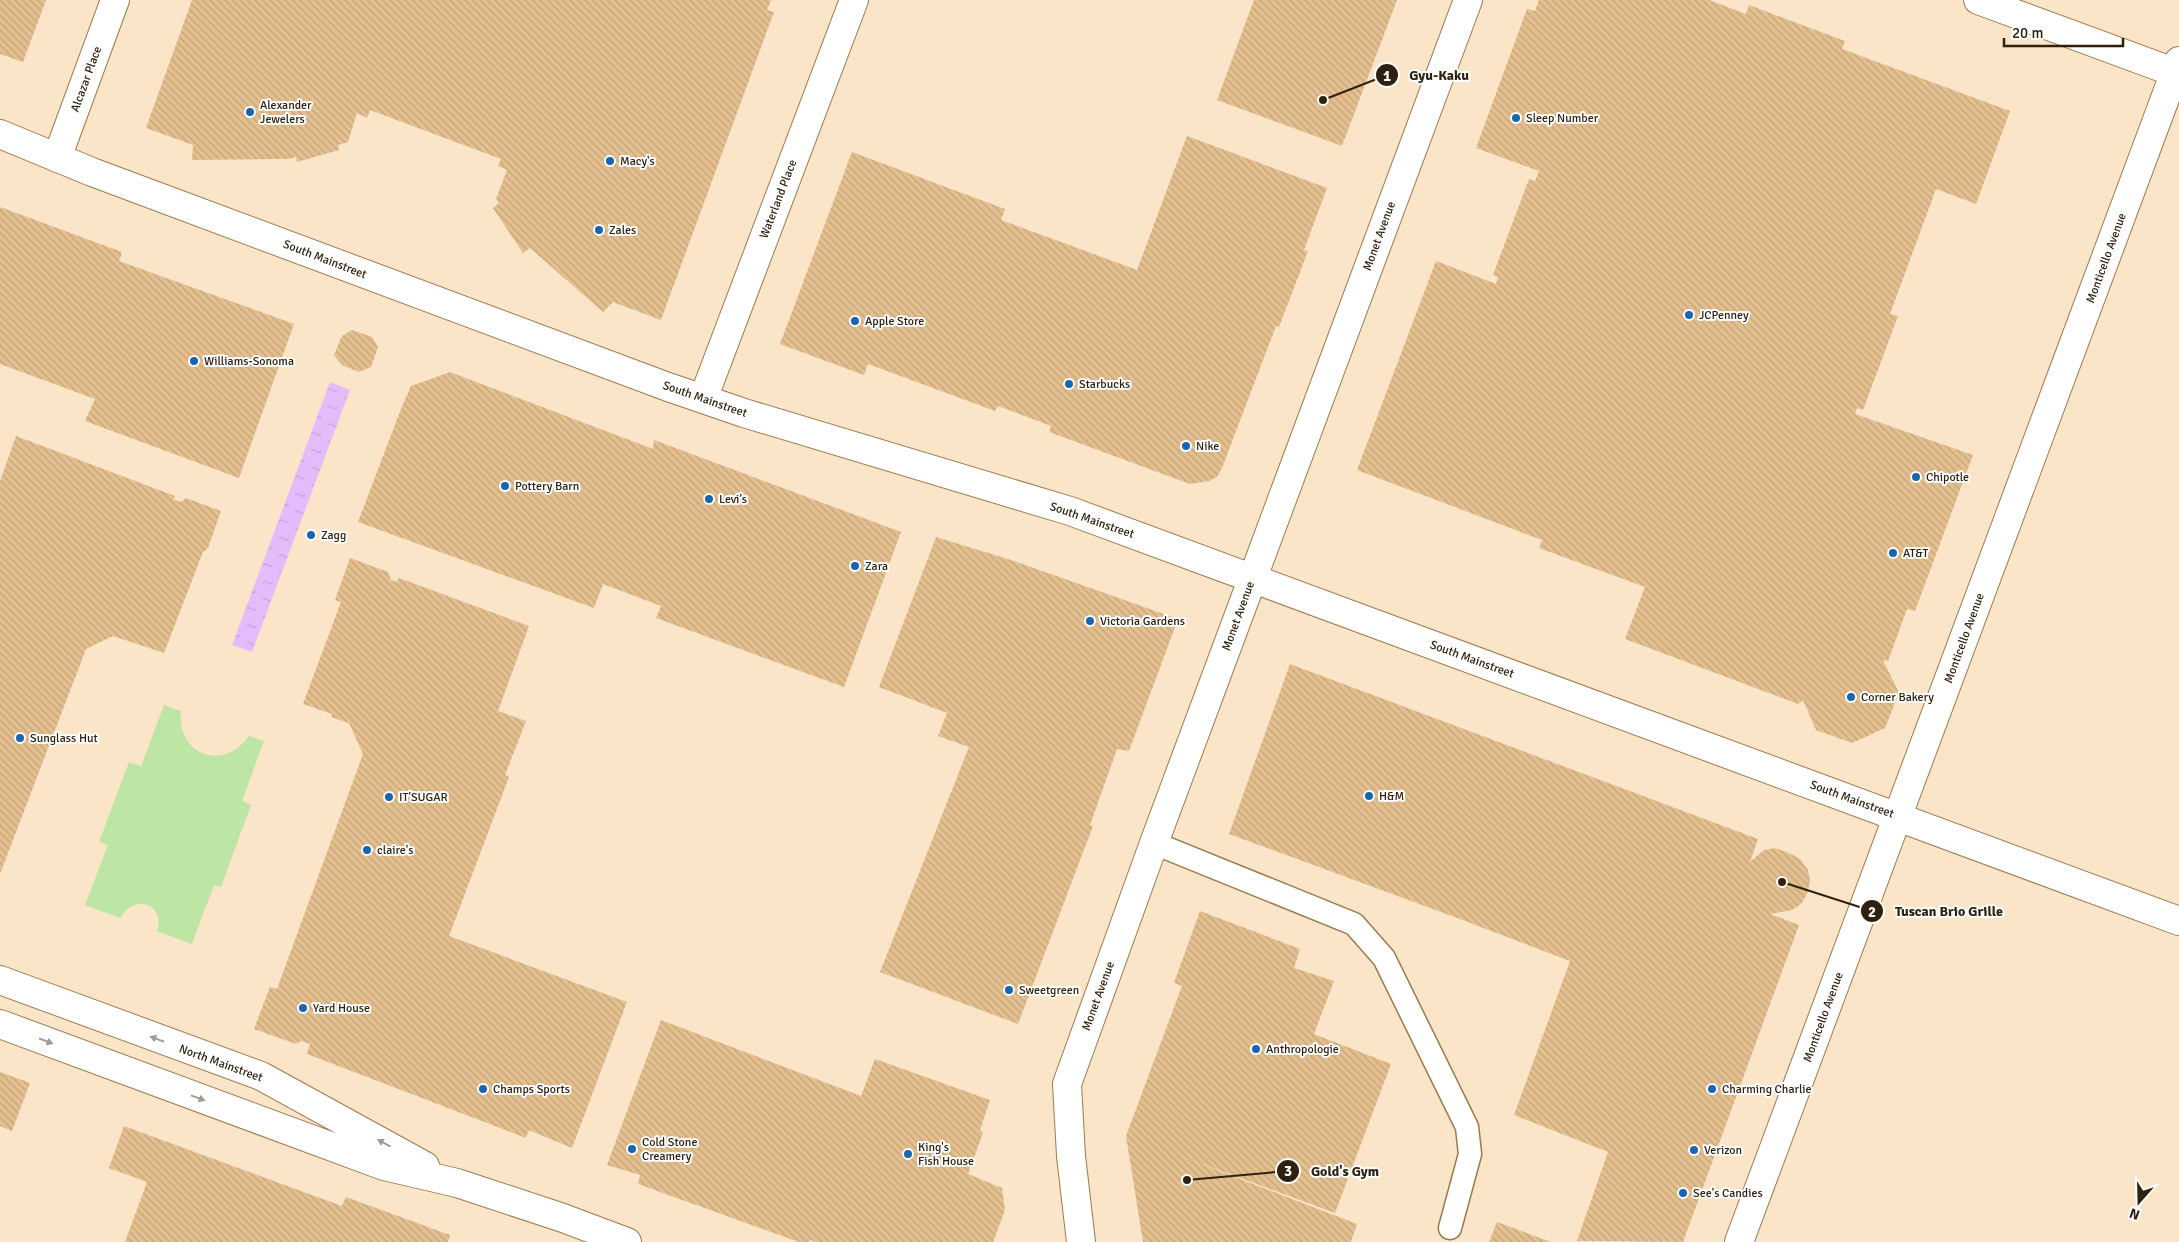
<svg xmlns="http://www.w3.org/2000/svg" width="2179" height="1242" viewBox="0 0 2179 1242" font-family="Signika,sans-serif">
	<style>
		.green { fill: #bde5a4 }
		.water { fill: url(#water-ripples) }
		.building { fill: url(#building-back-hatch) }
		.lines { fill: none; stroke-linecap: round; stroke-linejoin: round }
		.service-casing { stroke: #9c7a4c; stroke-width: 25 }
		.minor-casing { stroke: #9c7a4c; stroke-width: 30 }
		.service { stroke: #fff; stroke-width: 22 }
		.minor { stroke: #fff; stroke-width: 28 }
		.oneway { fill: #a19b93 }
		.poi-dot { fill: #1765b3; stroke: #fff; stroke-width: 2 }
		.labels { text-anchor: middle; stroke-width: 4; stroke-linejoin: round; paint-order: stroke }
		.street-label { font-size: 12px; fill: #2f210e; stroke: #fff }
		.poi-label { font-size: 12px; fill: #2f210e; stroke: #fff; text-anchor: start }
		.leader { fill: none; stroke: #2f210e; stroke-width: 2 }
		.callout-dot { fill: #2f210e; stroke: #fff; stroke-width: 2 }
		.mark-label { font-size: 15px; text-anchor: middle; font-weight: bold; fill: #fff }
		.callout-label { font-size: 14px; text-anchor: middle; font-weight: bold; fill: #2f210e; stroke: #fff; stroke-width: 4; stroke-linejoin: round; paint-order: stroke }
	</style>
	<defs>
		<pattern id="water-ripples" width="26" height="14" patternUnits="userSpaceOnUse" patternTransform="scale(1.25)"><rect width="26" height="14" fill="#e5bcfb"/><path d="M2 4q2-2 4 0t4 0M15 11q2-2 4 0t4 0" fill="none" stroke="#c5a1d6"/></pattern>
		<pattern id="building-back-hatch" width="6" height="6" patternUnits="userSpaceOnUse" patternTransform="scale(1.25)"><rect width="6" height="6" fill="#e4bf8f"/><path d="M-1 5l2 2M0 0l6 6M5-1l2 2" fill="none" stroke="#c4a47a"/></pattern>
	</defs>
	<rect width="100%" height="100%" fill="#fbe5c8"/>
	<!-- green -->
	<path class="green" d="M 164,705 L 181,711 C 176,754 223,773 249,736 L 264,741 L 242,801 L 251,805 L 221,887 L 214,885 L 192,944 L 157,931 C 166,906 136,892 120,918 L 85,905 L 108,845 L 99,842 L 129,762 L 141,766 Z"/>
	<!-- water -->
	<path class="water" d="M 330,382 L 350,390 L 252,652 L 232,645 Z"/>
	<!-- building -->
	<path class="building" d="M 0,0 L 46,0 L 23,62 L 0,54 Z
		M 192,0 L 771,0 L 767,10 L 774,12 L 661,320 L 613,302 L 603,312 L 530,248 L 523,253 L 493,208 L 499,203 L 496,199 L 507,170 L 498,166 L 501,159 L 370,110 L 367,118 L 357,113 L 348,142 L 338,145 L 339,150 L 297,162 L 296,157 L 288,159 L 192,160 L 193,145 L 146,128 Z
		M 1254,0 L 1397,0 L 1342,146 L 1217,100 Z
		M 1539,0 L 1709,0 L 1746,14 L 1749,5 L 1845,41 L 1842,49 L 2010,111 L 1976,204 L 1936,189 L 1890,314 L 1898,316 L 1863,410 L 1857,408 L 1855,414 L 1973,455 L 1915,611 L 1907,609 L 1888,661 L 1883,660 L 1899,693 L 1885,728 L 1852,743 L 1816,730 L 1803,700 L 1798,704 L 1625,639 L 1645,587 L 1539,548 L 1542,540 L 1357,470 L 1436,261 L 1496,284 L 1498,277 L 1493,275 L 1529,179 L 1535,181 L 1539,171 L 1476,148 L 1527,9 L 1535,11 Z
		M 1187,136 L 1327,188 L 1304,250 L 1308,251 L 1279,327 L 1276,326 L 1222,468 L 1217,477 L 1209,481 L 1190,484 L 1049,432 L 1051,426 L 998,406 L 995,411 L 868,364 L 864,375 L 780,344 L 852,152 L 1005,209 L 1001,220 L 1137,270 Z
		M 0,207 L 122,252 L 119,261 L 294,324 L 239,478 L 85,421 L 95,399 L 0,364 Z
		M 352,330 L 372,337 L 378,347 L 371,367 L 359,372 L 342,365 L 334,355 L 342,336 Z
		M 450,372 L 653,449 L 654,440 L 901,532 L 844,687 L 656,618 L 661,606 L 603,584 L 594,608 L 358,522 L 401,409 L 411,386 Z
		M 16,436 L 175,496 L 173,499 L 181,502 L 186,498 L 221,511 L 208,548 L 203,552 L 164,653 L 113,636 L 86,649 L 0,874 L 0,481 Z
		M 936,537 L 1008,559 L 1178,619 L 1129,751 L 1117,749 L 1090,825 L 1093,826 L 1018,1024 L 880,972 L 969,747 L 938,736 L 947,713 L 879,687 Z
		M 350,558 L 388,572 L 391,580 L 397,582 L 399,578 L 529,626 L 498,711 L 526,721 L 505,775 L 509,777 L 449,936 L 627,1002 L 572,1148 L 529,1130 L 526,1138 L 307,1054 L 310,1044 L 301,1041 L 296,1044 L 254,1029 L 270,987 L 277,989 L 363,754 L 349,723 L 331,717 L 332,714 L 303,704 L 341,602 L 335,600 Z
		M 1290,664 L 1758,839 L 1750,862 L 1764,850 L 1775,848 L 1787,852 L 1800,859 L 1808,870 L 1810,881 L 1807,894 L 1801,904 L 1792,910 L 1770,914 L 1799,925 L 1683,1242 L 1577,1241 L 1608,1152 L 1514,1115 L 1570,961 L 1452,916 L 1229,834 Z
		M 1200,911 L 1300,949 L 1294,968 L 1334,981 L 1314,1034 L 1391,1064 L 1335,1213 L 1175,1154 L 1357,1224 L 1351,1242 L 1143,1242 L 1126,1136 L 1182,986 L 1174,983 Z
		M 661,1020 L 861,1096 L 875,1059 L 990,1100 L 980,1130 L 983,1133 L 968,1174 L 1002,1188 L 1005,1210 L 993,1242 L 816,1242 L 810,1240 L 809,1242 L 799,1242 L 638,1184 L 640,1175 L 607,1165 Z
		M 0,1072 L 30,1083 L 12,1131 L 0,1126 Z
		M 124,1126 L 342,1206 L 346,1197 L 450,1235 L 448,1242 L 125,1242 L 147,1182 L 109,1168 Z
		M 1497,1222 L 1551,1242 L 1489,1242 Z"/>
	<g class="lines">
		<defs>
			<path id="service" d="M 1154,843 L 1354,924 L 1384,958 L 1467,1127 L 1470,1154 L 1450,1228"/>
			<path id="minor" d="M 1978,0 L 2179,74
				M 0,134 L 92,172 L 668,387 L 744,413 L 1070,511 L 2179,921
				M 57,158 L 115,0
				M 703,399 L 854,0
				M 0,980 L 261,1076 L 425,1166
				M 0,1024 L 384,1166 L 457,1183 L 563,1218 L 627,1242
				M 1081,1242 L 1071,1156 L 1067,1084 L 1154,843 L 1468,0
				M 1739,1242 L 2179,61"/>
		</defs>
		<!-- service casing -->
		<use href="#service" class="service-casing"/>
		<!-- minor casing -->
		<use href="#minor" class="minor-casing"/>
		<!-- service -->
		<use href="#service" class="service"/>
		<!-- minor -->
		<use href="#minor" class="minor"/>
	</g>
	<!-- one-way arrows -->
	<defs><path id="oneway-solid" d="M-6-.8H1V-3.2L6.5 0L1 3.2V.8H-6Z" transform="scale(1.25)"/></defs>
	<g class="oneway">
		<use href="#oneway-solid" transform="translate(157 1039) rotate(-160)"/>
		<use href="#oneway-solid" transform="translate(46 1041) rotate(21)"/>
		<use href="#oneway-solid" transform="translate(198 1098) rotate(20)"/>
		<use href="#oneway-solid" transform="translate(384 1143) rotate(-151)"/>
	</g>
	<!-- markers -->
	<g class="poi-dot">
		<circle cx="250" cy="112" r="5"/>
		<circle cx="1516" cy="118" r="5"/>
		<circle cx="610" cy="161" r="5"/>
		<circle cx="599" cy="230" r="5"/>
		<circle cx="1689" cy="315" r="5"/>
		<circle cx="855" cy="321" r="5"/>
		<circle cx="194" cy="361" r="5"/>
		<circle cx="1069" cy="384" r="5"/>
		<circle cx="1186" cy="446" r="5"/>
		<circle cx="1916" cy="477" r="5"/>
		<circle cx="505" cy="486" r="5"/>
		<circle cx="709" cy="499" r="5"/>
		<circle cx="311" cy="535" r="5"/>
		<circle cx="1893" cy="553" r="5"/>
		<circle cx="855" cy="566" r="5"/>
		<circle cx="1090" cy="621" r="5"/>
		<circle cx="1851" cy="697" r="5"/>
		<circle cx="20" cy="738" r="5"/>
		<circle cx="1369" cy="796" r="5"/>
		<circle cx="389" cy="797" r="5"/>
		<circle cx="367" cy="850" r="5"/>
		<circle cx="1009" cy="990" r="5"/>
		<circle cx="303" cy="1008" r="5"/>
		<circle cx="1256" cy="1049" r="5"/>
		<circle cx="483" cy="1089" r="5"/>
		<circle cx="1712" cy="1089" r="5"/>
		<circle cx="632" cy="1149" r="5"/>
		<circle cx="1694" cy="1150" r="5"/>
		<circle cx="908" cy="1154" r="5"/>
		<circle cx="1683" cy="1193" r="5"/>
	</g>
	<g class="labels">
		<!-- street labels -->
		<g class="street-label">
			<text transform="translate(86 79) rotate(-70)" y="4">Alcazar Place</text>
			<text transform="translate(778 199) rotate(-69)" y="4">Waterland Place</text>
			<text transform="translate(1379 236) rotate(-70)" y="4">Monet Avenue</text>
			<text transform="translate(2106 258) rotate(-70)" y="4">Monticello Avenue</text>
			<text transform="translate(325 259) rotate(21)" y="4">South Mainstreet</text>
			<text transform="translate(705 399) rotate(19)" y="4">South Mainstreet</text>
			<text transform="translate(1092 520) rotate(19)" y="4">South Mainstreet</text>
			<text transform="translate(1238 616) rotate(-70)" y="4">Monet Avenue</text>
			<text transform="translate(1964 638) rotate(-70)" y="4">Monticello Avenue</text>
			<text transform="translate(1472 659) rotate(20)" y="4">South Mainstreet</text>
			<text transform="translate(1852 799) rotate(20)" y="4">South Mainstreet</text>
			<text transform="translate(1098 996) rotate(-70)" y="4">Monet Avenue</text>
			<text transform="translate(1823 1017) rotate(-70)" y="4">Monticello Avenue</text>
			<text transform="translate(221 1063) rotate(20)" y="4">North Mainstreet</text>
		</g>
		<!-- poi labels -->
		<g class="poi-label">
			<text x="260" y="109">Alexander<tspan x="260" dy="14">Jewelers</tspan></text>
			<text x="1526" y="122">Sleep Number</text>
			<text x="620" y="165">Macy's</text>
			<text x="609" y="234">Zales</text>
			<text x="1699" y="319">JCPenney</text>
			<text x="865" y="325">Apple Store</text>
			<text x="204" y="365">Williams-Sonoma</text>
			<text x="1079" y="388">Starbucks</text>
			<text x="1196" y="450">Nike</text>
			<text x="1926" y="481">Chipotle</text>
			<text x="515" y="490">Pottery Barn</text>
			<text x="719" y="503">Levi's</text>
			<text x="321" y="539">Zagg</text>
			<text x="1903" y="557">AT&amp;T</text>
			<text x="865" y="570">Zara</text>
			<text x="1100" y="625">Victoria Gardens</text>
			<text x="1861" y="701">Corner Bakery</text>
			<text x="30" y="742">Sunglass Hut</text>
			<text x="1379" y="800">H&amp;M</text>
			<text x="399" y="801">IT'SUGAR</text>
			<text x="377" y="854">claire's</text>
			<text x="1019" y="994">Sweetgreen</text>
			<text x="313" y="1012">Yard House</text>
			<text x="1266" y="1053">Anthropologie</text>
			<text x="493" y="1093">Champs Sports</text>
			<text x="1722" y="1093">Charming Charlie</text>
			<text x="642" y="1146">Cold Stone<tspan x="642" dy="14">Creamery</tspan></text>
			<text x="918" y="1151">King's<tspan x="918" dy="14">Fish House</tspan></text>
			<text x="1704" y="1154">Verizon</text>
			<text x="1693" y="1197">See's Candies</text>
		</g>
	</g>
	<!-- callouts -->
	<path class="leader" d="M1323 100L1387 75M1782 882L1872 911M1187 1180L1288 1171"/>
	<g class="callout-dot">
		<circle cx="1323" cy="100" r="5"/>
		<circle cx="1782" cy="882" r="5"/>
		<circle cx="1187" cy="1180" r="5"/>
		<circle cx="1387" cy="75" r="12"/>
		<circle cx="1872" cy="911" r="12"/>
		<circle cx="1288" cy="1171" r="12"/>
	</g>
	<g class="mark-label">
		<text x="1387" y="81">1</text>
		<text x="1872" y="917">2</text>
		<text x="1288" y="1176">3</text>
	</g>
	<g class="callout-label">
		<text x="1439" y="80">Gyu-Kaku</text>
		<text x="1949" y="916">Tuscan Brio Grille</text>
		<text x="1345" y="1176">Gold's Gym</text>
	</g>
	<!-- north arrow -->
	<g transform="translate(2139 1202) rotate(200)" stroke="#ffffff" stroke-width="4" paint-order="stroke">
	<path d="M0-4L9 19L0 12L-9 19Z" fill="#2f210e"/>
	<text y="-8" font-size="14" font-weight="bold" text-anchor="middle" fill="#2f210e">N</text>
	</g>
	<!-- scale -->
	<path d="M2004 38v8h119v-8" fill="none" stroke="#2f210e" stroke-width="2.5"/>
	<text x="2012" y="38" font-size="15" fill="#2f210e" stroke="#ffffff" stroke-width="4" paint-order="stroke">20 m</text>
</svg>
